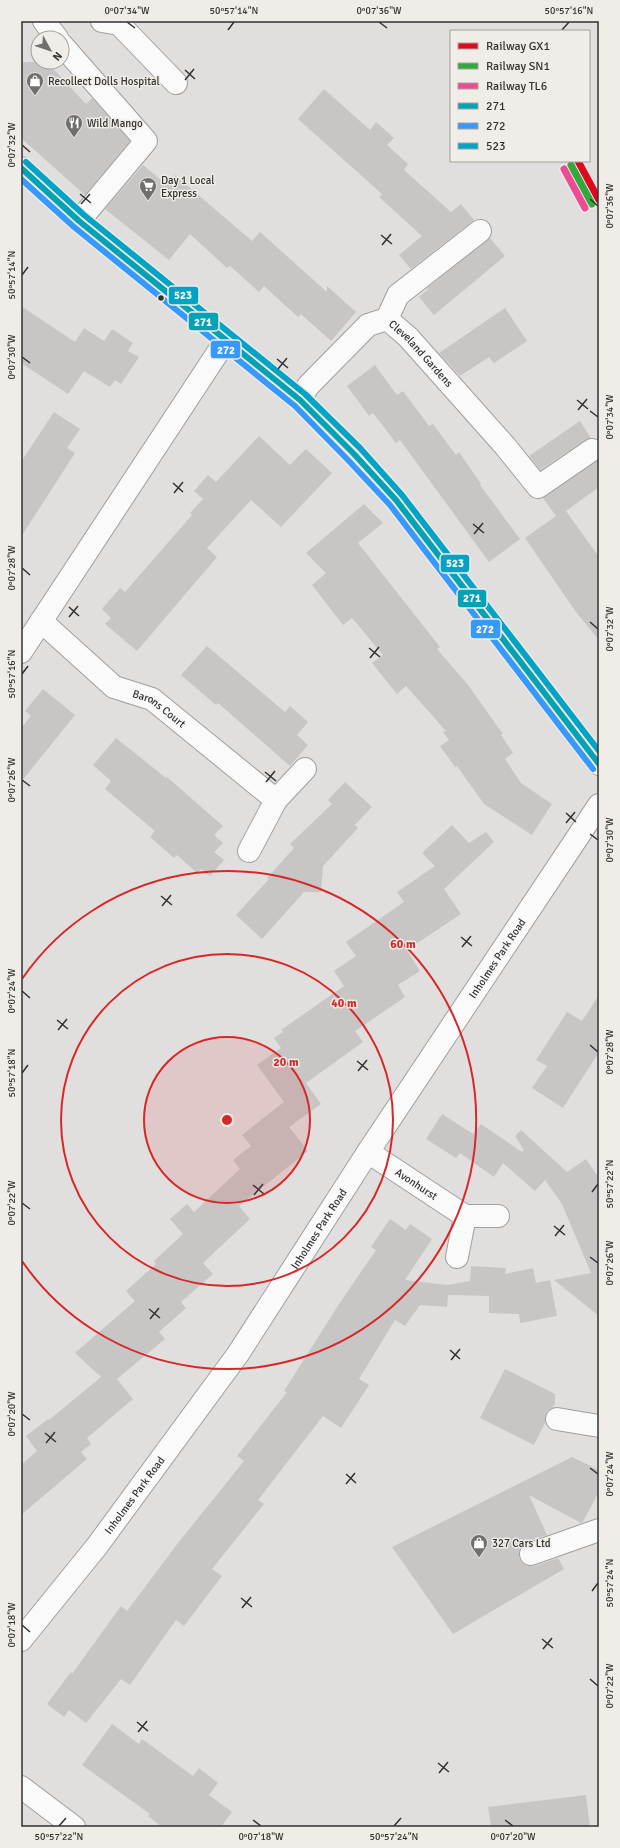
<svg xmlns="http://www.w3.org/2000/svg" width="620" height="1848" viewBox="0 0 620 1848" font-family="Signika,sans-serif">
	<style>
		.building { fill: #c7c6c5 }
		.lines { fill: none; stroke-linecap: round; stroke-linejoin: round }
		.minor-casing { stroke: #a19f9d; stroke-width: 24 }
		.minor { stroke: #fafafa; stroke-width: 22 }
		.bus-1-casing { stroke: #f0ede8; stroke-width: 9 }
		.bus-2-casing { stroke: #f0ede8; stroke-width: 9 }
		.bus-3-casing { stroke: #f0ede8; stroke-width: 9 }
		.bus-1 { stroke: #05a2b3; stroke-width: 6 }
		.bus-2 { stroke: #3799fb; stroke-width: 6 }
		.bus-3 { stroke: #03a3c6; stroke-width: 6 }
		.rail-1-casing { stroke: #f0ede8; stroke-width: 10 }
		.rail-2-casing { stroke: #f0ede8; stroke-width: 10 }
		.rail-3-casing { stroke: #f0ede8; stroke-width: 10 }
		.rail-1 { stroke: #dc0a1e; stroke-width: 7 }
		.rail-2 { stroke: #33a83e; stroke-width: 7 }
		.rail-3 { stroke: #ee4b95; stroke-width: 7 }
		.ticks { fill: none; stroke: #333230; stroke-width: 1.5 }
		.ring { fill: none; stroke: #d62828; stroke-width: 2 }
		.bus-dot { fill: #333230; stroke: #f0ede8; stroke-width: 1.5 }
		.labels { text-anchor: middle; stroke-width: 3; stroke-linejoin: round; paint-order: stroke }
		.poi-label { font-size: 11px; fill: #333230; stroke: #f0ede8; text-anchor: start }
		.street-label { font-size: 11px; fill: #333230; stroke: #f0ede8 }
		.centre { fill: #d62828; stroke: #f0ede8; stroke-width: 2 }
		.ring-label { font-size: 12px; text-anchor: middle; font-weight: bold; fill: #d62828; stroke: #f0ede8; stroke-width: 3; stroke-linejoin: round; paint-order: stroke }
		.line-badge { stroke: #f0ede8; stroke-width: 1.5 }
		.badge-label { font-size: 11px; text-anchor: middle; font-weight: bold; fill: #fff }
		.neatline { fill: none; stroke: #333230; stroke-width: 1.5 }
		.ticks-label { font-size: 10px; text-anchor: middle; fill: #333230 }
	</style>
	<rect width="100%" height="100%" fill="#e1dfdd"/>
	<!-- building -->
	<path class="building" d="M 21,62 L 47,62 L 86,104 L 92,98 L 130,141 L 85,195 L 21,138 Z
		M 324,89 L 370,130 L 376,122 L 394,138 L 387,145 L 408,164 L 404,170 L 451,212 L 461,204 L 474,220 L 411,269 L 399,255 L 422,236 L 379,197 L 382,194 L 298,119 Z
		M 143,165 L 167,185 L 175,175 L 252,241 L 260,232 L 327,292 L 327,286 L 356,312 L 331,341 L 301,314 L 298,317 L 264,286 L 259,292 L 230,266 L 227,268 L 190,234 L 169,260 L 105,209 Z
		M 490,238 L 505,256 L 434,315 L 419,297 L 428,289 L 427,288 Z
		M 21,306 L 75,342 L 84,328 L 104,341 L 112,329 L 133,343 L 128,351 L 139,357 L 121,384 L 115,380 L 110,387 L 84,371 L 68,394 L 21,363 Z
		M 505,308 L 527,341 L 494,363 L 489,357 L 460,376 L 439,353 Z
		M 375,365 L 397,395 L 403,391 L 429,426 L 433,424 L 456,455 L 459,452 L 481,484 L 480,485 L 520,539 L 489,562 L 400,440 L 396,443 L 373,413 L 369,416 L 347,386 Z
		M 54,412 L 80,429 L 67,448 L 75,453 L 21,537 L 21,462 Z
		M 580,421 L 591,438 L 585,440 L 540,470 L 529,456 Z
		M 259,436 L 290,465 L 306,449 L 332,473 L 281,527 L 251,500 L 207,548 L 217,557 L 137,651 L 105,624 L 111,618 L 102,609 L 120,588 L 125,592 L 192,515 L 190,513 L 203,499 L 194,491 L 208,475 L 216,482 Z
		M 599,460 L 599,487 L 566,511 L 599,557 L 599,640 L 576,612 L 525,538 L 556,516 L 543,498 Z
		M 364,504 L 383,523 L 358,543 L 440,647 L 437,649 L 468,685 L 503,734 L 501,735 L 513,753 L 505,759 L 521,783 L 552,804 L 532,835 L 484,804 L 457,766 L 455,767 L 440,746 L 449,740 L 443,732 L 446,731 L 406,686 L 397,694 L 372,663 L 383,655 L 352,618 L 343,625 L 312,585 L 326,573 L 306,553 Z
		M 207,646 L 285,712 L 290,706 L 308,722 L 297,735 L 308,745 L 290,766 L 218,703 L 216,705 L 181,675 Z
		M 43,689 L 75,715 L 21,782 L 21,728 L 31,716 L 25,711 Z
		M 116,738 L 166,778 L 167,777 L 223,826 L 214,835 L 223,843 L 214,852 L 224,860 L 210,876 L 201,869 L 197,873 L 177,855 L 174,858 L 150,837 L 155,831 L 105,789 L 111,781 L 93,765 Z
		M 345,782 L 372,807 L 355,825 L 358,828 L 323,866 L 321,892 L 304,892 L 262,939 L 236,915 L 269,879 L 267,878 L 294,848 L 290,844 L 332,804 L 328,800 Z
		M 452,825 L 469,843 L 486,832 L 494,842 L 444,889 L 461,914 L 407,950 L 420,971 L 398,985 L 405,997 L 355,1031 L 363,1042 L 306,1083 L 321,1104 L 289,1127 L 308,1151 L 239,1206 L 250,1219 L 203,1263 L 213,1274 L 181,1302 L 186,1308 L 159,1332 L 165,1339 L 117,1379 L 133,1399 L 87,1438 L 91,1444 L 81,1452 L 87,1459 L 21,1515 L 21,1465 L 37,1451 L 26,1436 L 48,1419 L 49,1420 L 101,1377 L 75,1353 L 135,1301 L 126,1291 L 156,1264 L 154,1261 L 183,1234 L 170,1219 L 187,1204 L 194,1212 L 240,1169 L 233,1160 L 251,1146 L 242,1135 L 284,1102 L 257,1065 L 281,1048 L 274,1038 L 283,1032 L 281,1030 L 344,986 L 334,971 L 356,956 L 346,942 L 404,902 L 397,892 L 435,866 L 422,853 Z
		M 599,995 L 599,1052 L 563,1108 L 532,1088 L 547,1066 L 536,1060 L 567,1012 L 582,1021 Z
		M 442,1114 L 473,1134 L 481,1124 L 522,1152 L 524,1150 L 515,1136 L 521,1130 L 567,1172 L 586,1159 L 599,1178 L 599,1316 L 554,1280 L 591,1273 L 562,1204 L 545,1180 L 535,1191 L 503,1163 L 494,1177 L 460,1153 L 456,1158 L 426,1139 Z
		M 390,1219 L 406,1230 L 410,1224 L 432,1239 L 405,1280 L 448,1285 L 470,1281 L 471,1266 L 506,1268 L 505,1274 L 533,1268 L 536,1283 L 550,1280 L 557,1316 L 520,1323 L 519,1314 L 489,1313 L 489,1296 L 448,1295 L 447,1307 L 420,1305 L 405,1326 L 395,1320 L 359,1379 L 369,1385 L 341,1428 L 323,1416 L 258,1500 L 264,1504 L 212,1569 L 222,1576 L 184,1626 L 176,1620 L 130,1685 L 121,1679 L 86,1723 L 69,1710 L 64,1717 L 47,1704 L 71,1672 L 72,1674 L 121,1606 L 127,1611 L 178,1543 L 244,1461 L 237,1456 L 287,1392 L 284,1391 L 341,1301 L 376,1250 L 371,1247 Z
		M 505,1369 L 555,1394 L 555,1403 L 553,1407 L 547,1411 L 545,1417 L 545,1423 L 534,1445 L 480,1418 Z
		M 572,1457 L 599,1470 L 599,1491 L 583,1522 L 581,1523 L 529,1495 L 547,1535 L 526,1542 L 521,1546 L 519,1552 L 519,1558 L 523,1563 L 528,1566 L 535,1566 L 558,1558 L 564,1569 L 453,1634 L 392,1547 Z
		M 112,1724 L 139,1744 L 142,1739 L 193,1776 L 199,1768 L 218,1783 L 209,1795 L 232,1812 L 221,1827 L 162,1827 L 148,1816 L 150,1814 L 82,1765 Z
		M 586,1795 L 590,1827 L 491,1827 L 488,1807 Z"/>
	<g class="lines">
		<defs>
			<g id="minor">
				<path d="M 44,21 L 57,38"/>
				<path d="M 102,21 L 119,24 L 176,83"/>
				<path d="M 62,45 L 146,141 L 79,221"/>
				<path d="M 21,168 L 79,221 L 300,400 L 354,454 L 396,500 L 599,764"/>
				<path d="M 387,319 L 398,295 L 480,231"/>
				<path id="s1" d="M 300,400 L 308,386 L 368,325 L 387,319 L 408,337 L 505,446 L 538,487 L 592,450"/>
				<path id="s2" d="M 41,621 L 114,687 L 152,699 L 276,800"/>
				<path d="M 21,652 L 226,340"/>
				<path d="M 249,851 L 276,800 L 305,769"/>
				<path id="s3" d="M 368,1152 L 465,1216 L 498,1216"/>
				<path d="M 457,1257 L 465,1216"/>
				<path d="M 557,1419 L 599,1426"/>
				<path d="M 531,1554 L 599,1530"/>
				<path id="s4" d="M 21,1640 L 97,1546 L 238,1354 L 368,1152 L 599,805"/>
				<path d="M 21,1787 L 74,1827"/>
			</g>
		</defs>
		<!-- minor casing -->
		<use href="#minor" class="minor-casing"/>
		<!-- minor -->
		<use href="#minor" class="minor"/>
		<defs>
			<path id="bus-1" d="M 21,168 L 79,221 L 300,400 L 354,454 L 396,500 L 599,764"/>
			<path id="bus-2" d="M 21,179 L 74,227 L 295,406 L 348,460 L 390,505 L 593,769"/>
			<path id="bus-3" d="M 26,162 L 84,215 L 305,394 L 360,448 L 402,495 L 599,751"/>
		</defs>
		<!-- bus-1 casing -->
		<use href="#bus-1" class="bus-1-casing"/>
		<!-- bus-2 casing -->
		<use href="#bus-2" class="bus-2-casing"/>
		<!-- bus-3 casing -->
		<use href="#bus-3" class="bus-3-casing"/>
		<!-- bus-1 -->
		<use href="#bus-1" class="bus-1"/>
		<!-- bus-2 -->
		<use href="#bus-2" class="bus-2"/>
		<!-- bus-3 -->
		<use href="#bus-3" class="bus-3"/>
		<defs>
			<path id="rail-1" d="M 578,161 L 599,200"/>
			<path id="rail-2" d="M 571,165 L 592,204"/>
			<path id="rail-3" d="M 564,169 L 585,208"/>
		</defs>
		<!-- rail-1 casing -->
		<use href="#rail-1" class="rail-1-casing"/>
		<!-- rail-2 casing -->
		<use href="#rail-2" class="rail-2-casing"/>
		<!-- rail-3 casing -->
		<use href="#rail-3" class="rail-3-casing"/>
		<!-- rail-1 -->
		<use href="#rail-1" class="rail-1"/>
		<!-- rail-2 -->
		<use href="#rail-2" class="rail-2"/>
		<!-- rail-3 -->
		<use href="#rail-3" class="rail-3"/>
	</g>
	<!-- ticks -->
	<path class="ticks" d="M 127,22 L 135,28M 379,22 L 387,28M 228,30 L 234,22M 562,30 L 569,22M 185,70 L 195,79M 185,80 L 194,69M 22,145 L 30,152M 80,194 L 91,203M 590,199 L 598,206M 81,204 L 90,194M 381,235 L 392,244M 382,245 L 391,234M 22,275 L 28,267M 22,357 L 30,363M 277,359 L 288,368M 278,369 L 287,358M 577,400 L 588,409M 578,410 L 587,399M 590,411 L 598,417M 173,483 L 183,492M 174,493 L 183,482M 473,524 L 484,533M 474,534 L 483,523M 22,568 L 30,575M 69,607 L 79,616M 69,617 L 78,606M 590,622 L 598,629M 369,648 L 380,657M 370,658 L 379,647M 22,674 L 28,666M 265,772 L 276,781M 22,780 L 30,786M 266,782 L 275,771M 566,813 L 576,822M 566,823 L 575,812M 590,834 L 598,840M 161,896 L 172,905M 162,906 L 171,895M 461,937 L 472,946M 462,947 L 471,936M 22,991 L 30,998M 57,1020 L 68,1029M 58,1030 L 67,1019M 590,1045 L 598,1052M 357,1061 L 368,1070M 358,1071 L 367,1060M 22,1073 L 28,1065M 253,1185 L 264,1194M 592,1192 L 598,1184M 254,1195 L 263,1184M 22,1203 L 30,1209M 554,1226 L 565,1235M 555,1236 L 564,1225M 590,1257 L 598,1263M 149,1309 L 160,1318M 150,1319 L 159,1308M 450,1350 L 460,1359M 451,1360 L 460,1349M 22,1414 L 30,1420M 45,1433 L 56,1442M 46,1443 L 55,1432M 590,1468 L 598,1474M 346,1474 L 356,1483M 346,1484 L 355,1473M 592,1591 L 598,1583M 241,1598 L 252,1607M 242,1608 L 251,1597M 22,1625 L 30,1632M 542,1639 L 553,1648M 543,1649 L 552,1638M 590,1679 L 598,1686M 137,1722 L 148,1731M 138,1732 L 147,1721M 438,1763 L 449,1772M 439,1773 L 448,1762M 253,1820 L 261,1826M 505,1820 L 513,1826M 59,1826 L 66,1818M 394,1826 L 401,1818"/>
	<!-- distance rings -->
	<circle cx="227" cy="1120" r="83" fill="#d62828" fill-opacity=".12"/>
	<g class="ring">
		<circle cx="227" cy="1120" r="83"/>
		<circle cx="227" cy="1120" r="166"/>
		<path d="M22 979A249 249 0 1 1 22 1261"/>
	</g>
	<!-- icons -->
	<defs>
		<symbol id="shop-pin" viewBox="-11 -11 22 30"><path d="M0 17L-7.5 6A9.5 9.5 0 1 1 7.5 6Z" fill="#706f6d" stroke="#f0ede8"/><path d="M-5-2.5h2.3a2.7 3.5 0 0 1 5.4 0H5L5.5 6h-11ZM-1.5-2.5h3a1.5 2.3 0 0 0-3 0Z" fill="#fff"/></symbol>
		<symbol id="restaurant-pin" viewBox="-11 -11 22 30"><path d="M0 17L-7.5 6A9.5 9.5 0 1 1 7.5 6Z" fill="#706f6d" stroke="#f0ede8"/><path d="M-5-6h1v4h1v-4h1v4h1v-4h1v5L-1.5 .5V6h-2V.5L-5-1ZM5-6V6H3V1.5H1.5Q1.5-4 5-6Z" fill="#fff"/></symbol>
		<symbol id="supermarket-pin" viewBox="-11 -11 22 30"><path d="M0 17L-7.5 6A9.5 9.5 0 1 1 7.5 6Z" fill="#706f6d" stroke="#f0ede8"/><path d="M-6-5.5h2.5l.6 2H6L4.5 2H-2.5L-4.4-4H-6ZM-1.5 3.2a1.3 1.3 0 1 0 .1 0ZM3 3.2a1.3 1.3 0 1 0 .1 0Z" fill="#fff"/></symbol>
	</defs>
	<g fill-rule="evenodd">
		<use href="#shop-pin" x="25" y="71" width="20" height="27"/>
		<use href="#restaurant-pin" x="64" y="113" width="20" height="27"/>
		<use href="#supermarket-pin" x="138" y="176" width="20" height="27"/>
		<use href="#shop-pin" x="469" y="1533" width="20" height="27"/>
	</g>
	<!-- markers -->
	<circle class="bus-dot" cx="161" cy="298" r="3.5"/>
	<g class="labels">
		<!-- poi labels -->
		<g class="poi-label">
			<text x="48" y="85">Recollect Dolls Hospital</text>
			<text x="87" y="127">Wild Mango</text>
			<text x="161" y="184">Day 1 Local<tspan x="161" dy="13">Express</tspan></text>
			<text x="492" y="1547">327 Cars Ltd</text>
		</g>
		<!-- street labels -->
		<g class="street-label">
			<text dy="4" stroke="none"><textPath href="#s1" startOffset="170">Cleveland Gardens</textPath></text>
			<text dy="4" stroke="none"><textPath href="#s2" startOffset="149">Barons Court</textPath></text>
			<text dy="4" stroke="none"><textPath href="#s4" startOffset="832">Inholmes Park Road</textPath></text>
			<text dy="4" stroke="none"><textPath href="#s3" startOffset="58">Avonhurst</textPath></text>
			<text dy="4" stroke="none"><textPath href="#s4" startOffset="508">Inholmes Park Road</textPath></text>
			<text dy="4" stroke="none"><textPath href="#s4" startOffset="184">Inholmes Park Road</textPath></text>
		</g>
	</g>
	<circle cx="227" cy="1120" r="6" class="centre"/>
	<g class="ring-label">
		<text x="403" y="948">60 m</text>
		<text x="344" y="1007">40 m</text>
		<text x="286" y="1066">20 m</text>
	</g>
	<g class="line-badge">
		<rect x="168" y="286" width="31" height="19" rx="4" fill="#03a3c6"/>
		<rect x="188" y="312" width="31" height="19" rx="4" fill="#05a2b3"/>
		<rect x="210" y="340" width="31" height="19" rx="4" fill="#3799fb"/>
		<rect x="440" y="554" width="30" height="19" rx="4" fill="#03a3c6"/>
		<rect x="457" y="589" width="30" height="19" rx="4" fill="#05a2b3"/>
		<rect x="470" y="619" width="31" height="20" rx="4" fill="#3799fb"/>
	</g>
	<g class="badge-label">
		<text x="183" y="299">523</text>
		<text x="203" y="326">271</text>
		<text x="226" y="354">272</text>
		<text x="455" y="567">523</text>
		<text x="472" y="602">271</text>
		<text x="485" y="633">272</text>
	</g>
	<!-- border -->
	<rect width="620" height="1848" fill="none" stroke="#f0ede8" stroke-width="44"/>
	<!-- legend -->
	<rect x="450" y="30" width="140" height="132" fill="#f0ede8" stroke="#a4a29e"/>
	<rect x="458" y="43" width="20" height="6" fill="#dc0a1e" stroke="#a4a29e"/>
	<text x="486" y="50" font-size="12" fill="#333230">Railway GX1</text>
	<rect x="458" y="63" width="20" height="6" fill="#33a83e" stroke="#a4a29e"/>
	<text x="486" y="70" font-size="12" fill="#333230">Railway SN1</text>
	<rect x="458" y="83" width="20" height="6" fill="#ee4b95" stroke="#a4a29e"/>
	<text x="486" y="90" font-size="12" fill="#333230">Railway TL6</text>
	<rect x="458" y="103" width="20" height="6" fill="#05a2b3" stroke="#a4a29e"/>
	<text x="486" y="110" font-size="12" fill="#333230">271</text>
	<rect x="458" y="123" width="20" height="6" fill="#3799fb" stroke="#a4a29e"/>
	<text x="486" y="130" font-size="12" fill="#333230">272</text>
	<rect x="458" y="143" width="20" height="6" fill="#03a3c6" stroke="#a4a29e"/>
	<text x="486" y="150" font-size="12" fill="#333230">523</text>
	<!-- north arrow -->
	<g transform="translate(50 50) rotate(130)"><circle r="19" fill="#f0ede8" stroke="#a4a29e"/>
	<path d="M0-3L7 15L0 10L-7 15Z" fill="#706f6d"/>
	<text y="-6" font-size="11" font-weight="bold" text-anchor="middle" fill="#333230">N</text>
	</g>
	<rect x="22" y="22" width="576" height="1804" class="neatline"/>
	<g class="ticks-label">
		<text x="127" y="14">0°07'34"W</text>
		<text x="234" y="14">50°57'14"N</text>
		<text x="379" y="14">0°07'36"W</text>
		<text x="569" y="14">50°57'16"N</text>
		<text transform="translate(11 145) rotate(-90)" y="4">0°07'32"W</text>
		<text transform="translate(609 206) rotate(-90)" y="4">0°07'36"W</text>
		<text transform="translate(11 275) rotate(-90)" y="4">50°57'14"N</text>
		<text transform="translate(11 357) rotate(-90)" y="4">0°07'30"W</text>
		<text transform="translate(609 417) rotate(-90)" y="4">0°07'34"W</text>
		<text transform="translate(11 568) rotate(-90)" y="4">0°07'28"W</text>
		<text transform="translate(609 629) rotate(-90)" y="4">0°07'32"W</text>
		<text transform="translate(11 674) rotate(-90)" y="4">50°57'16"N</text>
		<text transform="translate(11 780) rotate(-90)" y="4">0°07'26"W</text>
		<text transform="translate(609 840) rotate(-90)" y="4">0°07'30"W</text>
		<text transform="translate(11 991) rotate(-90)" y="4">0°07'24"W</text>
		<text transform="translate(609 1052) rotate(-90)" y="4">0°07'28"W</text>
		<text transform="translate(11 1073) rotate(-90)" y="4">50°57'18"N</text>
		<text transform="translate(609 1184) rotate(-90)" y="4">50°57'22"N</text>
		<text transform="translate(11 1203) rotate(-90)" y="4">0°07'22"W</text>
		<text transform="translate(609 1263) rotate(-90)" y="4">0°07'26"W</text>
		<text transform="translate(11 1414) rotate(-90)" y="4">0°07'20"W</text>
		<text transform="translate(609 1474) rotate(-90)" y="4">0°07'24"W</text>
		<text transform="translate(609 1583) rotate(-90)" y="4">50°57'24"N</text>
		<text transform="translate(11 1625) rotate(-90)" y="4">0°07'18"W</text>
		<text transform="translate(609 1686) rotate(-90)" y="4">0°07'22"W</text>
		<text x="59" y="1840">50°57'22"N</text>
		<text x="261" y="1840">0°07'18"W</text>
		<text x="394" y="1840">50°57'24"N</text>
		<text x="513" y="1840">0°07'20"W</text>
	</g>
</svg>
